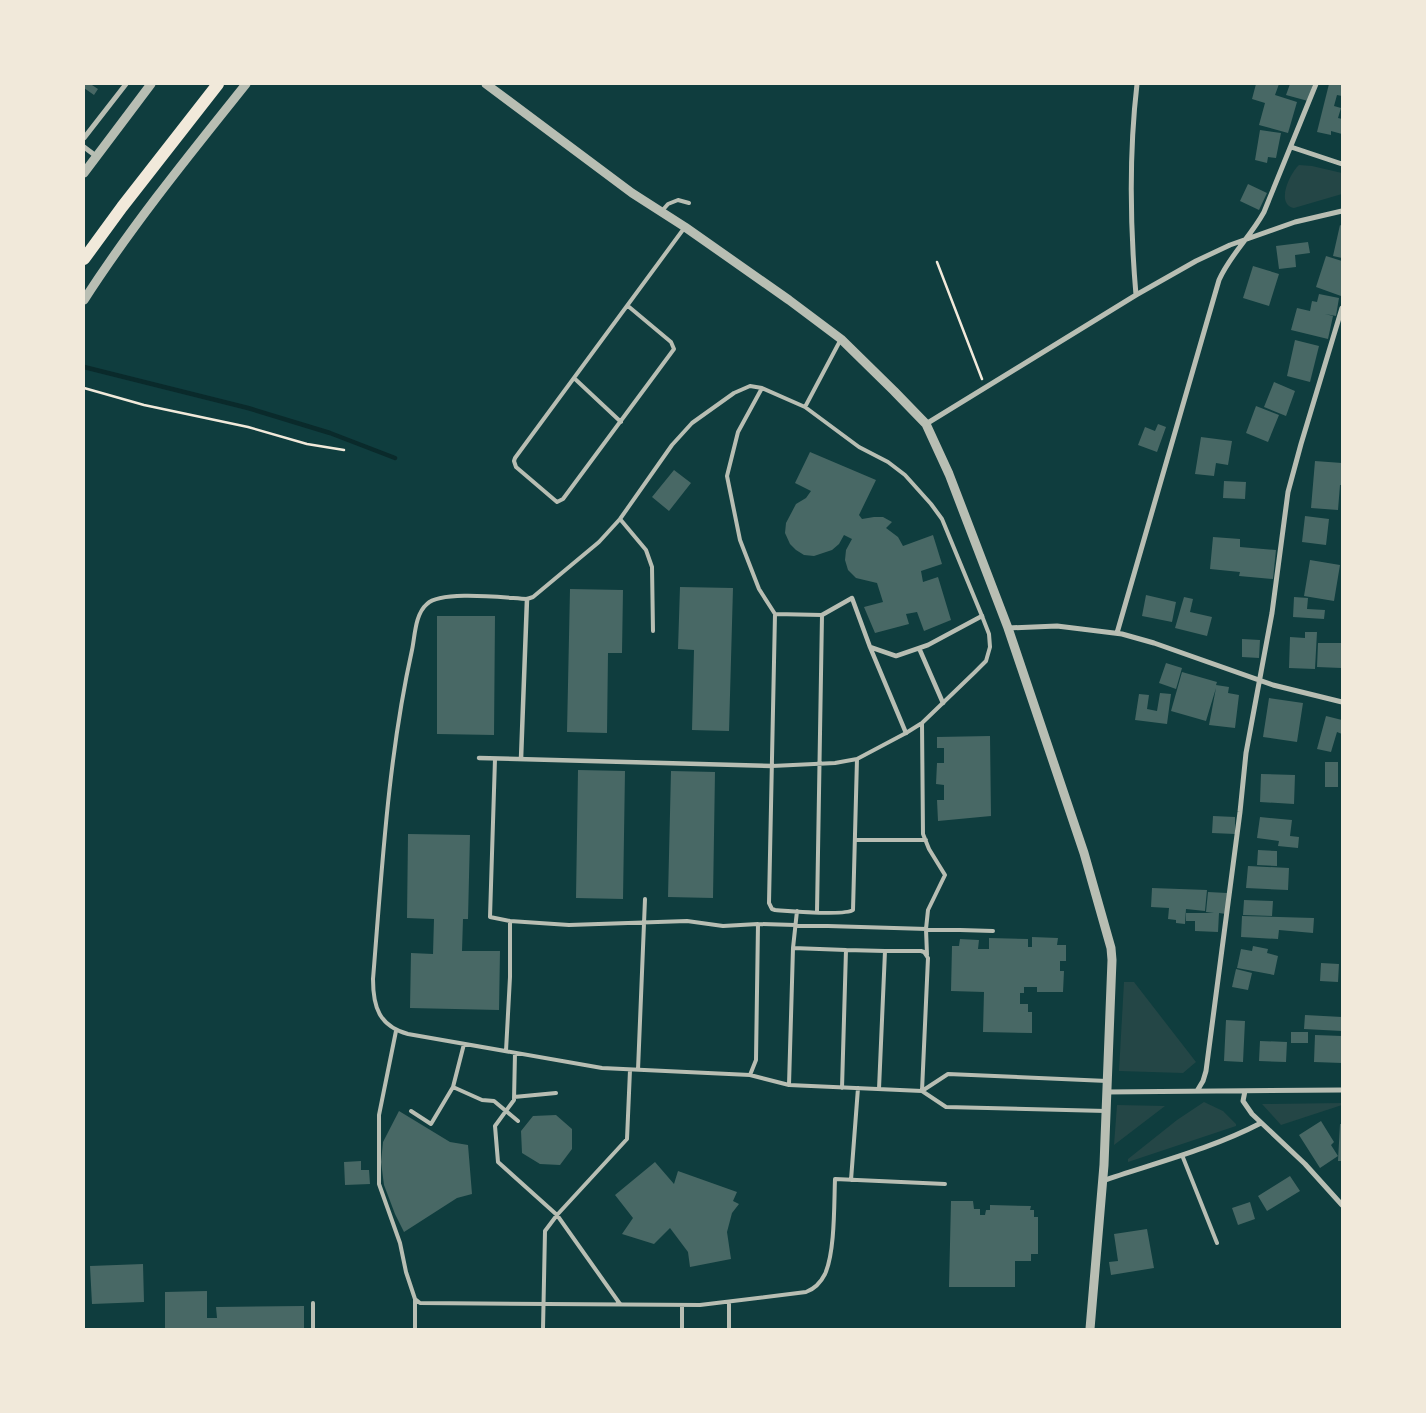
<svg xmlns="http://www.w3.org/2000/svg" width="1426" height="1413" viewBox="0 0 1426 1413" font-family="Rubik,sans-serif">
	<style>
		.green { fill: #244646 }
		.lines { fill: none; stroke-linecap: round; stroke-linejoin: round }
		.stream { stroke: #0a2a2b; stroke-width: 4.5 }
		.building { fill: #486865 }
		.path { stroke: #f1e9da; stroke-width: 2.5 }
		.service { stroke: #b8beb3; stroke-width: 4 }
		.pedestrian { stroke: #b8beb3; stroke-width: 4.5 }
		.minor { stroke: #b8beb3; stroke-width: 5 }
		.tertiary { stroke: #b8beb3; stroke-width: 9 }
		.primary { stroke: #f1e9da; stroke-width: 12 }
	</style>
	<rect width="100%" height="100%" fill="#0f3d3e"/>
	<!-- green -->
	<path class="green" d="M 1299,165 L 1312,166 L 1342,173 L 1342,194 L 1294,208 C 1275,204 1290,173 1299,165 Z
		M 1124,982 L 1134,982 L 1196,1062 L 1183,1073 L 1119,1071 Z
		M 1204,1102 L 1223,1111 L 1236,1124 L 1236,1126 L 1128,1162 L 1128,1159 L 1177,1120 Z
		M 1342,1103 L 1342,1105 L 1281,1125 L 1262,1104 Z
		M 1117,1105 L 1165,1106 L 1114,1145 Z"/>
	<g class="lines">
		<!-- stream -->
		<path class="stream" d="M 84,367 L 248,408 L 330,433 L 395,458"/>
	</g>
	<!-- building -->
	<path class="building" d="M 84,84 L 93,84 L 92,85 L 98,89 L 94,95 L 84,88 Z
		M 1256,84 L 1279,84 L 1275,95 L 1297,102 L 1288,133 L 1259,125 L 1265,103 L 1252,99 Z
		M 1290,84 L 1313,84 L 1308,101 L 1286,95 Z
		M 1329,84 L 1342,84 L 1342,96 L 1337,95 L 1334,106 L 1341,108 L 1338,118 L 1342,119 L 1342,134 L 1331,131 L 1331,135 L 1317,132 Z
		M 1260,130 L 1281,133 L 1276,158 L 1268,157 L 1267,163 L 1255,160 Z
		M 1248,184 L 1267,193 L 1259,210 L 1240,201 Z
		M 1340,225 L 1342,226 L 1342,258 L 1333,256 Z
		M 1308,242 L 1310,253 L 1295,255 L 1296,267 L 1279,269 L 1276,246 Z
		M 1326,256 L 1342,261 L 1341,296 L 1316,287 Z
		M 1253,266 L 1279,274 L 1269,306 L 1243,298 Z
		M 1319,294 L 1339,298 L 1336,316 L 1325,314 L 1333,316 L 1328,339 L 1291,330 L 1297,308 L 1310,311 L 1312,301 L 1317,302 Z
		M 1295,340 L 1319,346 L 1310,382 L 1287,376 Z
		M 1274,382 L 1295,391 L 1286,416 L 1264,407 Z
		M 1256,406 L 1279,415 L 1268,442 L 1246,433 Z
		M 1158,424 L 1166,427 L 1157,452 L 1138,445 L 1145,427 L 1155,431 Z
		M 1201,437 L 1232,441 L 1228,465 L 1216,463 L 1214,476 L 1195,474 Z
		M 810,452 L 876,480 L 859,515 L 862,519 L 874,517 L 883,517 L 892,522 L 886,528 L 898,537 L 903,546 L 933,535 L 942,564 L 921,571 L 923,582 L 938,577 L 951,620 L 924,631 L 917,612 L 906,614 L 909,624 L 875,633 L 864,607 L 883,602 L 877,583 L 856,578 L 848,570 L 845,560 L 846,550 L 852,539 L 844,535 L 839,544 L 832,550 L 814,556 L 804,555 L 796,550 L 790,544 L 785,533 L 786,523 L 796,504 L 806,498 L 811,491 L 795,483 Z
		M 1315,461 L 1342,463 L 1342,485 L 1340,485 L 1338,510 L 1311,508 Z
		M 674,470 L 691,483 L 669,511 L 652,497 Z
		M 1224,481 L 1246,482 L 1245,499 L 1223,498 Z
		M 1305,516 L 1329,519 L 1326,545 L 1302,542 Z
		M 1213,537 L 1240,539 L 1240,547 L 1276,550 L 1273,579 L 1239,576 L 1240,572 L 1210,569 Z
		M 1310,560 L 1340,565 L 1334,601 L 1304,596 Z
		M 680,587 L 733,588 L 729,731 L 692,730 L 694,650 L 678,649 Z
		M 570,589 L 623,590 L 622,653 L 608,653 L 607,733 L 567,732 Z
		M 1146,595 L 1176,602 L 1172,622 L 1142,616 Z
		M 1184,597 L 1193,599 L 1190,612 L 1212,617 L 1207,636 L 1175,628 Z
		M 1294,597 L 1308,598 L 1307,609 L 1325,610 L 1324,619 L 1293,617 Z
		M 437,616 L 495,616 L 494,735 L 437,734 Z
		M 1305,632 L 1317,632 L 1315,669 L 1289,668 L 1290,637 L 1305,638 Z
		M 1242,639 L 1260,640 L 1259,658 L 1242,657 Z
		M 1318,643 L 1341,643 L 1341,668 L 1317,667 Z
		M 1166,663 L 1182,668 L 1176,689 L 1159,683 Z
		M 1182,672 L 1217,682 L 1216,685 L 1229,687 L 1228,693 L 1239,695 L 1235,728 L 1209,725 L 1216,688 L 1206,721 L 1171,711 Z
		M 1160,693 L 1171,694 L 1167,724 L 1135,720 L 1139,694 L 1149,695 L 1147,709 L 1157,711 Z
		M 1269,698 L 1303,703 L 1297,742 L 1263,737 Z
		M 1326,716 L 1342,720 L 1342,734 L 1337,732 L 1331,752 L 1317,749 Z
		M 990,736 L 991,816 L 938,821 L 937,800 L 944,800 L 944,785 L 936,784 L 937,763 L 944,763 L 944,748 L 937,748 L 937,737 Z
		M 1325,762 L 1338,762 L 1338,787 L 1325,787 Z
		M 578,770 L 625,771 L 623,899 L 576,898 Z
		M 671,771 L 715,772 L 713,898 L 668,897 Z
		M 1261,774 L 1295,775 L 1294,804 L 1260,802 Z
		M 1213,816 L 1235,817 L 1235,834 L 1212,833 Z
		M 1260,817 L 1292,820 L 1290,836 L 1299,837 L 1298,848 L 1278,846 L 1279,841 L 1257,838 Z
		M 408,834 L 470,835 L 468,919 L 463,919 L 462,951 L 500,951 L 499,1010 L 410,1008 L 411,953 L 433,954 L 434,919 L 407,918 Z
		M 1258,850 L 1277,851 L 1277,866 L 1257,865 Z
		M 1248,866 L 1289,868 L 1288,890 L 1246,888 Z
		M 1152,888 L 1207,890 L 1205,911 L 1186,909 L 1185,924 L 1176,923 L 1176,920 L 1168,919 L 1169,908 L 1151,907 Z
		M 1208,892 L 1227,893 L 1226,914 L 1219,913 L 1218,932 L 1195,931 L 1195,921 L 1186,921 L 1186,913 L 1214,913 L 1206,912 Z
		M 1244,900 L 1273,901 L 1272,916 L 1243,915 Z
		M 1242,916 L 1314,918 L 1313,933 L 1279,930 L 1278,939 L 1241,937 Z
		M 1032,937 L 1058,938 L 1057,945 L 1066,945 L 1066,961 L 1060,961 L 1060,971 L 1064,971 L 1063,992 L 1037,992 L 1037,987 L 1024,987 L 1024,993 L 1020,993 L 1020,1004 L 1028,1004 L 1028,1012 L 1032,1012 L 1032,1033 L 983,1032 L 984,992 L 951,991 L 952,946 L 959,946 L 960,939 L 979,940 L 978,949 L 989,949 L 989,938 L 1028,939 L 1028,947 L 1032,947 Z
		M 1253,946 L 1268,949 L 1267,953 L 1278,956 L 1274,975 L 1237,968 L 1241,949 L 1252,951 Z
		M 1321,963 L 1339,964 L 1338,982 L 1320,981 Z
		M 1236,969 L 1252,973 L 1248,990 L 1232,987 Z
		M 1305,1015 L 1342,1017 L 1342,1031 L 1304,1029 Z
		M 1226,1020 L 1245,1021 L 1243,1062 L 1224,1061 Z
		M 1291,1032 L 1308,1032 L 1308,1043 L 1291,1043 Z
		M 1315,1035 L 1342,1036 L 1342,1063 L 1314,1062 Z
		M 1260,1041 L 1287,1042 L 1286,1062 L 1259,1061 Z
		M 399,1111 L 450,1142 L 468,1145 L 472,1194 L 457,1198 L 404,1232 L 395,1214 L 384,1185 L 381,1162 L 383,1142 Z
		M 556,1115 L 572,1129 L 572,1149 L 560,1165 L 540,1164 L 522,1153 L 521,1131 L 533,1116 Z
		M 1321,1121 L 1334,1142 L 1331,1145 L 1338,1156 L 1320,1168 L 1299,1135 Z
		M 1340,1124 L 1342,1124 L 1342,1161 L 1338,1161 Z
		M 361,1161 L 361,1170 L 369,1170 L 370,1184 L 345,1185 L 344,1162 Z
		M 655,1162 L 674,1184 L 678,1171 L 737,1192 L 733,1201 L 739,1204 L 732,1213 L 727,1232 L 731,1259 L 690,1267 L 688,1252 L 670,1228 L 654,1244 L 622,1234 L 633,1218 L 615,1195 Z
		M 1290,1176 L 1300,1191 L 1267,1211 L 1258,1196 Z
		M 951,1201 L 973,1201 L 974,1209 L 980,1209 L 980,1215 L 985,1215 L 986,1210 L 990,1210 L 990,1205 L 1031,1206 L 1030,1210 L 1034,1210 L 1034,1217 L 1038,1217 L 1038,1254 L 1031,1254 L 1031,1261 L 1015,1261 L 1015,1287 L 949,1287 Z
		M 1250,1202 L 1255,1219 L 1238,1225 L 1232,1208 Z
		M 1147,1229 L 1154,1268 L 1111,1275 L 1109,1262 L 1118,1261 L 1114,1234 Z
		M 143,1264 L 144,1302 L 92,1304 L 90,1266 Z
		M 207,1291 L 207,1318 L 217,1318 L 216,1307 L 304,1306 L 304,1329 L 165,1329 L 165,1292 Z"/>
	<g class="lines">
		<!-- path -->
		<path class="path" d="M 937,262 L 982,379
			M 84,388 L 144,405 L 248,427 L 307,444 L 344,450"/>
		<!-- service -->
		<path class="service" d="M 661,212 L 668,204 L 678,200 L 689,203
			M 628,306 L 671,342 L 674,349 L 563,499 L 557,502 L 516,467 L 514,461 L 515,458 L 685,227
			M 841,339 L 805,407 L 762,388 L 750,386 L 734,393 L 692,423 L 672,445 L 620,519 L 599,542 L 533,597 L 527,599 C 506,598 441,590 427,604 C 415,614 415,636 412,650 C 388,758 382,869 373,979 C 373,1007 379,1026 408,1034 L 602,1068 L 750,1075 L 789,1085 L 922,1091 L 946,1107 L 1106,1111
			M 574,378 L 621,422
			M 762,388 L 738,432 L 727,476 L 740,540 L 759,589 L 775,614
			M 620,519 L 646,550 L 652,567 L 653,631
			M 922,723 L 923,834 L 929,849 L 945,875 L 928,910 L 926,929 L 927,955
			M 495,759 L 490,917 L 510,921 L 569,925 L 687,921 L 723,926 L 758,924 L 756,1060 L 750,1075
			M 772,766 L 835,763 L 857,759 L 906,733 L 922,723 L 975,672 L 986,661 L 990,647 L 989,634 L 982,616 L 942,519 L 931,504 L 905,475 L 888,462 L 859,447 L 805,407
			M 856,840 L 926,840
			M 817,912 L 822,615 L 775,614 L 769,903 L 772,909 L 775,910 C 789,911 845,916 853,910 L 857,759
			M 758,924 L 993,931
			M 793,948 L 797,911
			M 846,950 L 885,951
			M 396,1031 L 379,1115 L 379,1184 L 400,1243 L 406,1272 L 415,1299 L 420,1303 L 700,1305 L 806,1292 C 814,1289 821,1282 825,1274 C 835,1252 834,1205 835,1179 L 945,1184
			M 506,1051 L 510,977 L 510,921
			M 515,1053 L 514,1100 L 495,1126 L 498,1162 L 557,1215 L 620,1304
			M 638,1070 L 645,899
			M 789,1085 L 793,948 L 846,950 L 842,1088
			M 453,1087 L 464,1044
			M 879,1089 L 885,951 L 921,951 L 924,952 L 928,958 L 922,1091
			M 922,1091 L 948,1074 L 1107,1081
			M 514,1097 L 556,1093
			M 411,1111 L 431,1124 L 453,1087 L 482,1100 L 494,1101 L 518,1121
			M 1182,1155 L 1217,1243
			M 851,1180 L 858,1088
			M 729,1302 L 729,1329
			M 682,1305 L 682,1329
			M 313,1329 L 313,1303
			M 415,1329 L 415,1299
			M 543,1329 L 545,1231 L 557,1215 L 627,1139 L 630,1070"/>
		<!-- pedestrian -->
		<path class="pedestrian" d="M 822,615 L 852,598 L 870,647 L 906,733
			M 870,647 L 896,656 L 928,645 L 982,616
			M 919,648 L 943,703
			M 479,758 L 772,766
			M 521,759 L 527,599"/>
		<!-- minor -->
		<path class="minor" d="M 84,138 L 126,84
			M 84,147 L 96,156
			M 1291,147 L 1342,164
			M 1136,295 C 1130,225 1129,153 1137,84
			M 926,424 L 1136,295 L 1196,261 L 1230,245 L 1295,222 L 1342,211
			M 1008,628 L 1057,626 L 1122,634 L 1154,643 L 1273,685 L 1342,702
			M 1117,633 L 1219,280 C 1230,255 1251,236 1264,212 L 1316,84
			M 1197,1091 L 1203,1081 L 1206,1071 L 1240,812 L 1246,753 L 1272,613 L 1288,492 L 1301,444 L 1342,308
			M 1245,1091 L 1243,1101 L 1252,1114 L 1305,1164 L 1342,1205
			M 1106,1092 L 1342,1090
			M 1102,1181 C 1155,1163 1211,1149 1261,1123"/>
		<!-- tertiary -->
		<path class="tertiary" d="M 486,84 L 632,193 L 685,227 L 789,300 L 841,339 L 894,391 L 926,424 L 949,474 L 1008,628 L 1084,853 L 1111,948 L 1112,960 L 1104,1165 L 1090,1329
			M 84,173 L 151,84
			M 84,300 C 133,224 190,154 246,84"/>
		<!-- primary -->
		<path class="primary" d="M 84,259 L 122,207 L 218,84"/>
	</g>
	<!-- border -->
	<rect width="1426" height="1413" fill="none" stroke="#f1e9da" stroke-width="170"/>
</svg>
